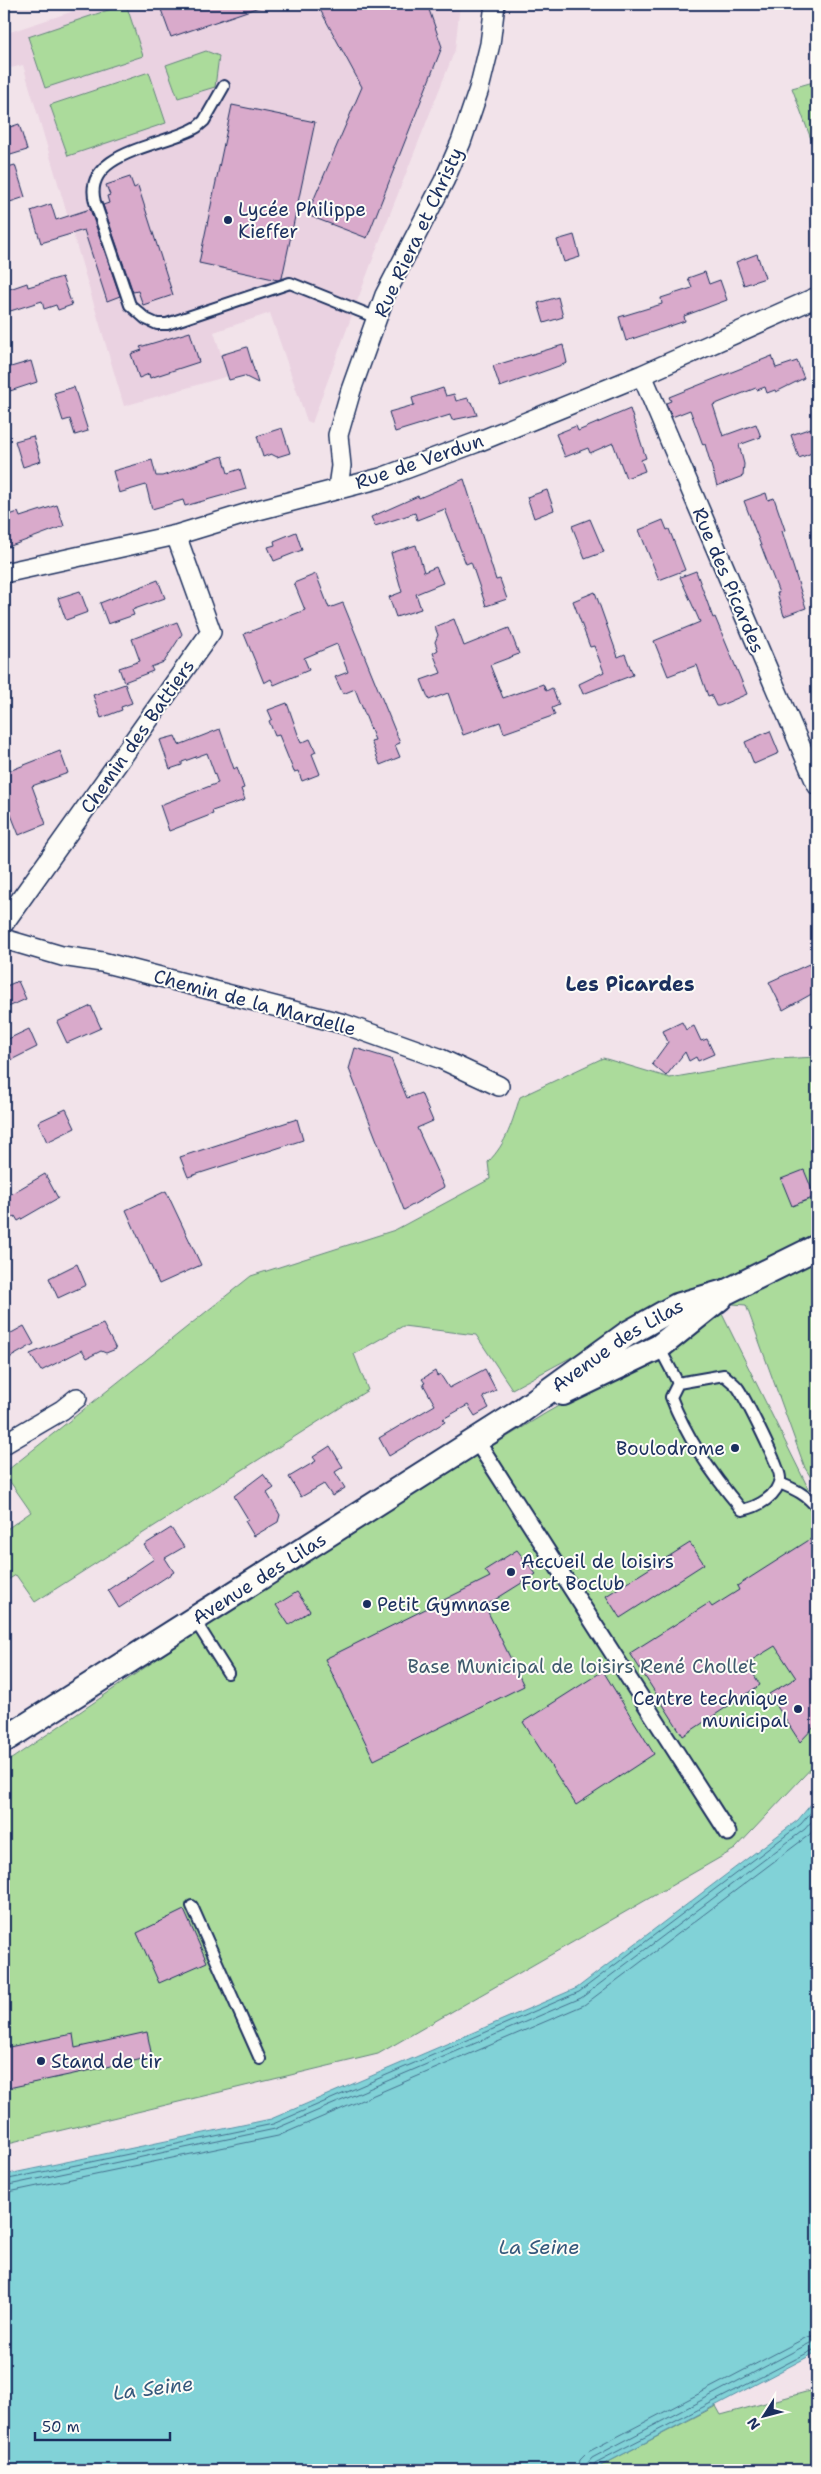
<svg xmlns="http://www.w3.org/2000/svg" width="821" height="2474" viewBox="0 0 821 2474" font-family="'Shantell Sans',sans-serif">
	<style>
		.built { fill: #ead2e1 }
		.green { fill: #abdb9b; stroke: #63857c }
		.water { fill: #81d2d7; stroke: #5891a7 }
		.lines { fill: none; stroke-linecap: round; stroke-linejoin: round }
		.shore { stroke: #44708e; stroke-width: 1 }
		.building { fill: #d9aacb; stroke: #1b2f5e }
		.service-casing { stroke: #1b2f5e; stroke-width: 14 }
		.pedestrian-casing { stroke: #1b2f5e; stroke-width: 19 }
		.minor-casing { stroke: #1b2f5e; stroke-width: 22 }
		.tertiary-casing { stroke: #1b2f5e; stroke-width: 28 }
		.service { stroke: #fdfcf7; stroke-width: 10 }
		.pedestrian { stroke: #fdfcf7; stroke-width: 15 }
		.minor { stroke: #fdfcf7; stroke-width: 19 }
		.tertiary { stroke: #fdfcf7; stroke-width: 24 }
		.poi-dot { fill: #1b2f5e; stroke: #fdfcf7; stroke-width: 2 }
		.labels { text-anchor: middle; stroke-width: 4; stroke-linejoin: round; paint-order: stroke }
		.poi-label { font-size: 19px; fill: #1b2f5e; stroke: #fdfcf7; text-anchor: start }
		.street-label { font-size: 19px; fill: #1b2f5e; stroke: #fdfcf7 }
		.park-label { font-size: 19px; fill: #3f5a6d; stroke: #fdfcf7 }
		.neighbourhood-label { font-size: 20px; font-weight: bold; fill: #1b2f5e; stroke: #fdfcf7 }
		.water-label { font-size: 20px; font-style: italic; fill: #34587c; stroke: #fdfcf7 }
	</style>
	<rect width="100%" height="100%" fill="#f2e3ea"/>
	<filter id="ink" filterUnits="userSpaceOnUse"><feTurbulence type="fractalNoise" baseFrequency=".02" numOctaves="2"/><feDisplacementMap in="SourceGraphic" scale="10" xChannelSelector="R" yChannelSelector="G"/><feConvolveMatrix kernelMatrix="1 2 1 2 8 2 1 2 1" color-interpolation-filters="sRGB"/></filter>
	<g filter="url(#ink)">
		<!-- built -->
		<path class="built" d="M 95,4 L 460,4 L 455,50 L 384,229 L 312,423 L 307,421 L 270,313 L 214,332 L 228,376 L 124,406 L 23,65 L 11,68 L 4,42 L 4,34 Z"/>
		<!-- green -->
		<path class="green" d="M 126,4 L 143,56 L 45,88 L 28,37 Z
			M 206,51 L 219,56 L 215,87 L 178,98 L 166,65 Z
			M 149,72 L 166,123 L 68,156 L 50,105 Z
			M 817,81 L 817,155 L 792,88 Z
			M 817,1057 L 817,1487 L 805,1468 L 746,1305 L 678,1300 L 512,1389 L 476,1335 L 403,1326 L 354,1354 L 368,1390 L 35,1602 L 16,1575 L 4,1582 L 4,1531 L 31,1512 L 4,1473 L 251,1276 L 395,1230 L 490,1179 L 488,1162 C 507,1143 512,1122 520,1097 L 603,1058 L 670,1078 L 776,1059 Z
			M 722,1314 L 817,1506 L 817,1762 L 735,1849 L 378,2054 L 4,2144 L 4,1764 L 258,1590 L 546,1413 Z
			M 817,2389 L 817,2470 L 593,2470 L 716,2406 L 721,2415 Z"/>
		<!-- water -->
		<path class="water" d="M 817,1797 L 817,2352 L 593,2470 L 4,2470 L 4,2175 L 271,2119 L 577,1988 L 798,1820 Z"/>
		<g class="lines">
			<!-- shore -->
			<path class="shore" d="M 4,2180 L 273,2124 L 579,1992 L 801,1824 L 817,1805
				M 4,2186 L 275,2129 L 581,1998 L 805,1829 L 817,1815
				M 4,2193 L 278,2136 L 584,2005 L 809,1835 L 817,1826
				M 578,2470 L 580,2460 L 588,2452 L 807,2337 L 817,2335
				M 586,2470 L 587,2464 L 592,2458 L 810,2343 L 817,2342
				M 592,2470 L 595,2463 L 817,2348"/>
		</g>
		<!-- building -->
		<path class="building" d="M 159,4 L 262,4 L 262,6 L 171,37 Z
			M 317,4 L 427,4 L 442,47 L 367,238 L 307,215 L 362,87 Z
			M 232,105 L 315,122 L 282,278 L 278,280 L 199,263 Z
			M 19,124 L 27,150 L 4,157 L 4,129 Z
			M 15,165 L 25,197 L 4,204 L 4,168 Z
			M 130,177 L 134,188 L 138,186 L 173,295 L 143,305 L 138,291 L 133,292 L 103,205 L 109,203 L 107,196 L 110,195 L 106,185 Z
			M 51,204 L 56,220 L 90,209 L 120,296 L 107,301 L 84,230 L 41,243 L 31,211 Z
			M 574,235 L 580,257 L 564,262 L 557,240 Z
			M 757,254 L 765,278 L 744,285 L 736,262 Z
			M 705,272 L 709,284 L 720,280 L 727,300 L 684,316 L 685,321 L 626,341 L 619,317 L 662,304 L 661,298 L 692,288 L 688,278 Z
			M 62,277 L 72,305 L 58,310 L 56,305 L 44,309 L 42,301 L 4,313 L 4,291 L 27,283 L 28,287 Z
			M 558,297 L 563,317 L 544,323 L 538,303 Z
			M 190,332 L 199,362 L 150,378 L 149,374 L 139,378 L 131,354 L 142,350 L 140,347 Z
			M 563,345 L 567,363 L 500,387 L 493,366 Z
			M 247,347 L 258,383 L 244,376 L 229,380 L 221,355 Z
			M 772,356 L 776,368 L 797,361 L 804,378 L 776,392 L 775,390 L 767,393 L 765,387 L 757,390 L 756,388 L 713,405 L 723,436 L 756,424 L 761,437 L 739,445 L 744,464 L 743,476 L 717,486 L 705,444 L 703,445 L 690,410 L 672,417 L 666,403 L 671,401 L 669,397 Z
			M 31,361 L 37,382 L 4,393 L 4,369 Z
			M 74,387 L 88,431 L 75,435 L 70,419 L 63,421 L 54,393 Z
			M 443,388 L 446,396 L 454,394 L 456,401 L 468,398 L 469,402 L 472,402 L 477,415 L 452,420 L 450,415 L 395,432 L 389,412 L 414,405 L 412,398 Z
			M 630,409 L 646,458 L 641,460 L 645,471 L 626,478 L 613,443 L 590,453 L 588,448 L 565,457 L 556,434 L 576,426 L 578,431 Z
			M 814,427 L 817,437 L 817,451 L 799,458 L 791,435 Z
			M 282,428 L 290,453 L 277,457 L 271,454 L 263,457 L 257,436 Z
			M 33,436 L 41,461 L 23,467 L 15,441 Z
			M 223,456 L 228,473 L 240,469 L 246,489 L 185,506 L 183,500 L 152,509 L 146,485 L 119,493 L 113,471 L 152,460 L 156,476 L 162,476 Z
			M 464,479 L 496,580 L 500,579 L 507,599 L 486,606 L 471,562 L 466,564 L 445,509 L 417,520 L 415,513 L 375,526 L 371,517 L 418,496 L 419,498 Z
			M 547,490 L 554,510 L 534,518 L 527,497 Z
			M 766,493 L 768,500 L 774,498 L 785,530 L 782,531 L 806,608 L 784,616 L 777,593 L 779,593 L 744,501 Z
			M 57,505 L 64,526 L 8,547 L 4,533 L 4,517 L 18,512 L 20,517 Z
			M 590,519 L 604,552 L 585,559 L 572,526 Z
			M 663,520 L 667,530 L 669,529 L 685,570 L 659,580 L 639,530 Z
			M 296,532 L 302,550 L 274,561 L 268,547 L 275,545 L 274,541 Z
			M 416,545 L 424,572 L 436,567 L 443,583 L 416,594 L 421,609 L 396,617 L 389,597 L 402,592 L 391,553 Z
			M 696,571 L 713,618 L 715,617 L 747,694 L 719,706 L 716,706 L 711,695 L 708,696 L 697,665 L 668,676 L 654,641 L 700,622 L 680,577 Z
			M 316,574 L 329,608 L 343,603 L 400,743 L 395,745 L 400,757 L 380,765 L 371,741 L 375,740 L 355,689 L 343,694 L 335,677 L 348,672 L 337,644 L 304,658 L 309,670 L 274,685 L 271,679 L 264,683 L 244,634 L 305,610 L 294,583 Z
			M 158,580 L 165,598 L 132,610 L 134,615 L 108,624 L 100,603 Z
			M 80,591 L 88,612 L 66,620 L 58,598 Z
			M 595,592 L 618,657 L 625,654 L 633,675 L 583,694 L 579,684 L 604,672 L 594,646 L 590,647 L 573,601 Z
			M 454,619 L 464,646 L 509,628 L 519,654 L 490,665 L 503,698 L 543,684 L 546,691 L 552,688 L 559,705 L 552,708 L 555,715 L 504,733 L 500,722 L 463,735 L 448,693 L 429,700 L 421,680 L 441,673 L 433,653 L 438,650 L 435,642 L 438,635 L 435,627 Z
			M 177,622 L 182,634 L 164,662 L 151,667 L 153,671 L 124,682 L 119,668 L 140,661 L 132,639 Z
			M 125,684 L 132,703 L 121,707 L 122,710 L 101,718 L 93,695 Z
			M 287,703 L 301,743 L 310,739 L 316,752 L 312,754 L 320,774 L 302,781 L 298,771 L 294,772 L 279,735 L 275,736 L 269,721 L 272,719 L 268,710 Z
			M 220,729 L 234,769 L 237,767 L 244,788 L 241,789 L 245,800 L 212,811 L 213,814 L 169,831 L 160,805 L 218,783 L 207,753 L 182,762 L 182,765 L 170,769 L 160,740 L 175,736 L 179,745 Z
			M 770,731 L 779,753 L 754,764 L 745,742 Z
			M 60,751 L 68,773 L 32,786 L 46,824 L 19,835 L 4,797 L 4,773 Z
			M 809,964 L 817,985 L 817,991 L 783,1010 L 769,982 Z
			M 18,981 L 26,999 L 4,1009 L 4,987 Z
			M 91,1006 L 101,1028 L 67,1043 L 57,1022 Z
			M 682,1022 L 686,1030 L 694,1026 L 701,1041 L 707,1039 L 714,1054 L 698,1061 L 696,1057 L 689,1061 L 685,1052 L 666,1076 L 652,1064 L 668,1042 L 663,1031 Z
			M 29,1029 L 37,1047 L 11,1060 L 4,1041 Z
			M 355,1048 L 391,1059 L 407,1098 L 421,1093 L 433,1121 L 417,1128 L 444,1187 L 404,1210 L 349,1069 Z
			M 66,1109 L 75,1128 L 47,1142 L 38,1122 Z
			M 297,1119 L 303,1140 L 188,1177 L 180,1157 Z
			M 804,1170 L 815,1197 L 792,1206 L 781,1179 Z
			M 45,1174 L 58,1198 L 18,1221 L 15,1216 L 4,1224 L 4,1198 Z
			M 166,1191 L 201,1265 L 159,1284 L 126,1210 Z
			M 77,1264 L 86,1285 L 58,1298 L 49,1278 Z
			M 103,1324 L 116,1349 L 106,1353 L 101,1351 L 87,1358 L 82,1350 L 41,1371 L 30,1354 Z
			M 24,1326 L 34,1344 L 4,1361 L 4,1337 Z
			M 485,1369 L 496,1390 L 483,1397 L 489,1408 L 475,1416 L 468,1405 L 443,1419 L 445,1422 L 389,1456 L 379,1438 L 435,1405 L 423,1384 L 425,1383 L 422,1379 L 435,1371 L 437,1376 L 440,1374 L 449,1388 Z
			M 330,1446 L 343,1467 L 335,1472 L 345,1488 L 332,1496 L 324,1484 L 301,1497 L 289,1477 L 316,1461 L 313,1457 Z
			M 263,1474 L 274,1488 L 267,1493 L 280,1515 L 278,1522 L 254,1536 L 245,1521 L 248,1519 L 234,1496 Z
			M 171,1528 L 184,1547 L 165,1558 L 174,1572 L 119,1608 L 108,1590 L 154,1559 L 144,1545 Z
			M 817,1535 L 817,1651 L 811,1655 L 817,1665 L 817,1724 L 800,1742 L 769,1694 L 796,1678 L 775,1646 L 747,1663 L 760,1685 L 683,1736 L 630,1653 L 709,1603 L 712,1607 L 739,1590 L 737,1586 Z
			M 690,1543 L 704,1564 L 620,1618 L 606,1596 Z
			M 517,1550 L 536,1574 L 485,1606 L 524,1686 L 374,1760 L 325,1659 L 490,1577 L 485,1570 Z
			M 297,1592 L 310,1611 L 289,1625 L 276,1605 Z
			M 603,1671 L 654,1754 L 576,1805 L 523,1722 Z
			M 184,1910 L 207,1962 L 159,1983 L 137,1933 Z
			M 147,2032 L 152,2057 L 4,2089 L 4,2048 L 73,2034 L 75,2048 Z"/>
		<g class="lines">
			<defs>
				<path id="service" d="M 224,86 L 204,121 L 197,127 C 166,146 81,151 95,202 L 130,305 L 146,319 L 157,324 L 167,324 L 290,283 L 377,318
					M 659,1347 L 678,1383 L 671,1397 C 686,1437 714,1477 742,1510 C 758,1507 778,1496 780,1478 C 781,1469 745,1398 738,1388 C 734,1383 728,1379 724,1375 L 678,1383
					M 779,1483 C 795,1489 807,1495 817,1508
					M 194,1619 L 228,1673
					M 192,1906 L 260,2059"/>
				<path id="pedestrian" d="M 476,1440 L 728,1833"/>
				<path id="minor" d="M 642,375 L 817,785
					M 341,488 L 339,480 L 341,466 L 338,435 L 351,390 L 385,295 L 444,181 L 461,142 L 479,89 L 490,44 L 495,4
					M 4,573 L 176,535 L 258,510 L 381,478 L 475,443 L 642,375 L 817,297
					M 4,923 L 211,632 L 176,535
					M 4,939 L 62,956 L 102,962 L 344,1024 L 439,1058 L 499,1086
					M 4,1444 L 62,1410 L 77,1398"/>
				<g id="tertiary">
					<path d="M 563,1393 L 659,1347 L 720,1298"/>
					<path id="s1" d="M 4,1740 L 514,1416 L 627,1334 L 677,1306 L 728,1291 L 817,1247"/>
				</g>
			</defs>
			<!-- service casing -->
			<use href="#service" class="service-casing"/>
			<!-- pedestrian casing -->
			<use href="#pedestrian" class="pedestrian-casing"/>
			<!-- minor casing -->
			<use href="#minor" class="minor-casing"/>
			<!-- tertiary casing -->
			<use href="#tertiary" class="tertiary-casing"/>
			<!-- service -->
			<use href="#service" class="service"/>
			<!-- pedestrian -->
			<use href="#pedestrian" class="pedestrian"/>
			<!-- minor -->
			<use href="#minor" class="minor"/>
			<!-- tertiary -->
			<use href="#tertiary" class="tertiary"/>
		</g>
	</g>
	<!-- markers -->
	<g class="poi-dot">
		<circle cx="228" cy="220" r="5"/>
		<circle cx="735" cy="1448" r="5"/>
		<circle cx="511" cy="1572" r="5"/>
		<circle cx="367" cy="1604" r="5"/>
		<circle cx="798" cy="1709" r="5"/>
		<circle cx="41" cy="2061" r="5"/>
	</g>
	<g class="labels">
		<!-- poi labels -->
		<g class="poi-label">
			<text x="238" y="216">Lycée Philippe<tspan x="238" dy="22">Kieffer</tspan></text>
			<text x="725" y="1455" text-anchor="end">Boulodrome</text>
			<text x="521" y="1568">Accueil de loisirs<tspan x="521" dy="22">Fort Boclub</tspan></text>
			<text x="377" y="1611">Petit Gymnase</text>
			<text x="788" y="1705" text-anchor="end">Centre technique<tspan x="788" dy="22">municipal</tspan></text>
			<text x="51" y="2068">Stand de tir</text>
		</g>
		<!-- street labels -->
		<g class="street-label">
			<text transform="translate(418 232) rotate(-65)" y="7">Rue Riera et Christy</text>
			<text transform="translate(419 461) rotate(-19)" y="7">Rue de Verdun</text>
			<text transform="translate(729 580) rotate(67)" y="7">Rue des Picardes</text>
			<text transform="translate(137 736) rotate(-55)" y="7">Chemin des Battiers</text>
			<text transform="translate(255 1002) rotate(15)" y="7">Chemin de la Mardelle</text>
			<text dy="7" stroke="none"><textPath href="#s1" startOffset="730">Avenue des Lilas</textPath></text>
			<text dy="7" stroke="none"><textPath href="#s1" startOffset="302">Avenue des Lilas</textPath></text>
		</g>
		<!-- park labels -->
		<g class="park-label">
			<text x="582" y="1673">Base Municipal de loisirs René Chollet</text>
		</g>
		<!-- neighbourhood labels -->
		<g class="neighbourhood-label">
			<text x="630" y="991">Les Picardes</text>
		</g>
		<!-- water labels -->
		<g class="water-label">
			<text x="539" y="2254">La Seine</text>
			<text transform="translate(153 2388) rotate(-7)" y="7">La Seine</text>
		</g>
	</g>
	<!-- margin -->
	<rect width="821" height="2474" fill="none" stroke="#fdfcf7" stroke-width="20"/>
	<rect x="10" y="10" width="801" height="2454" fill="none" stroke="#1b2f5e" stroke-width="2" filter="url(#ink)"/>
	<!-- north arrow -->
	<g transform="translate(764 2416) rotate(234)" stroke="#fdfcf7" stroke-width="4" paint-order="stroke">
	<path d="M0-4L9 19L0 12L-9 19Z" fill="#1b2f5e"/>
	<text y="-8" font-size="14" font-weight="bold" text-anchor="middle" fill="#1b2f5e">N</text>
	</g>
	<!-- scale -->
	<path d="M35 2432v8h135v-8" fill="none" stroke="#1b2f5e" stroke-width="2.5"/>
	<text x="42" y="2432" font-size="15" fill="#1b2f5e" stroke="#fdfcf7" stroke-width="4" paint-order="stroke">50 m</text>
</svg>
